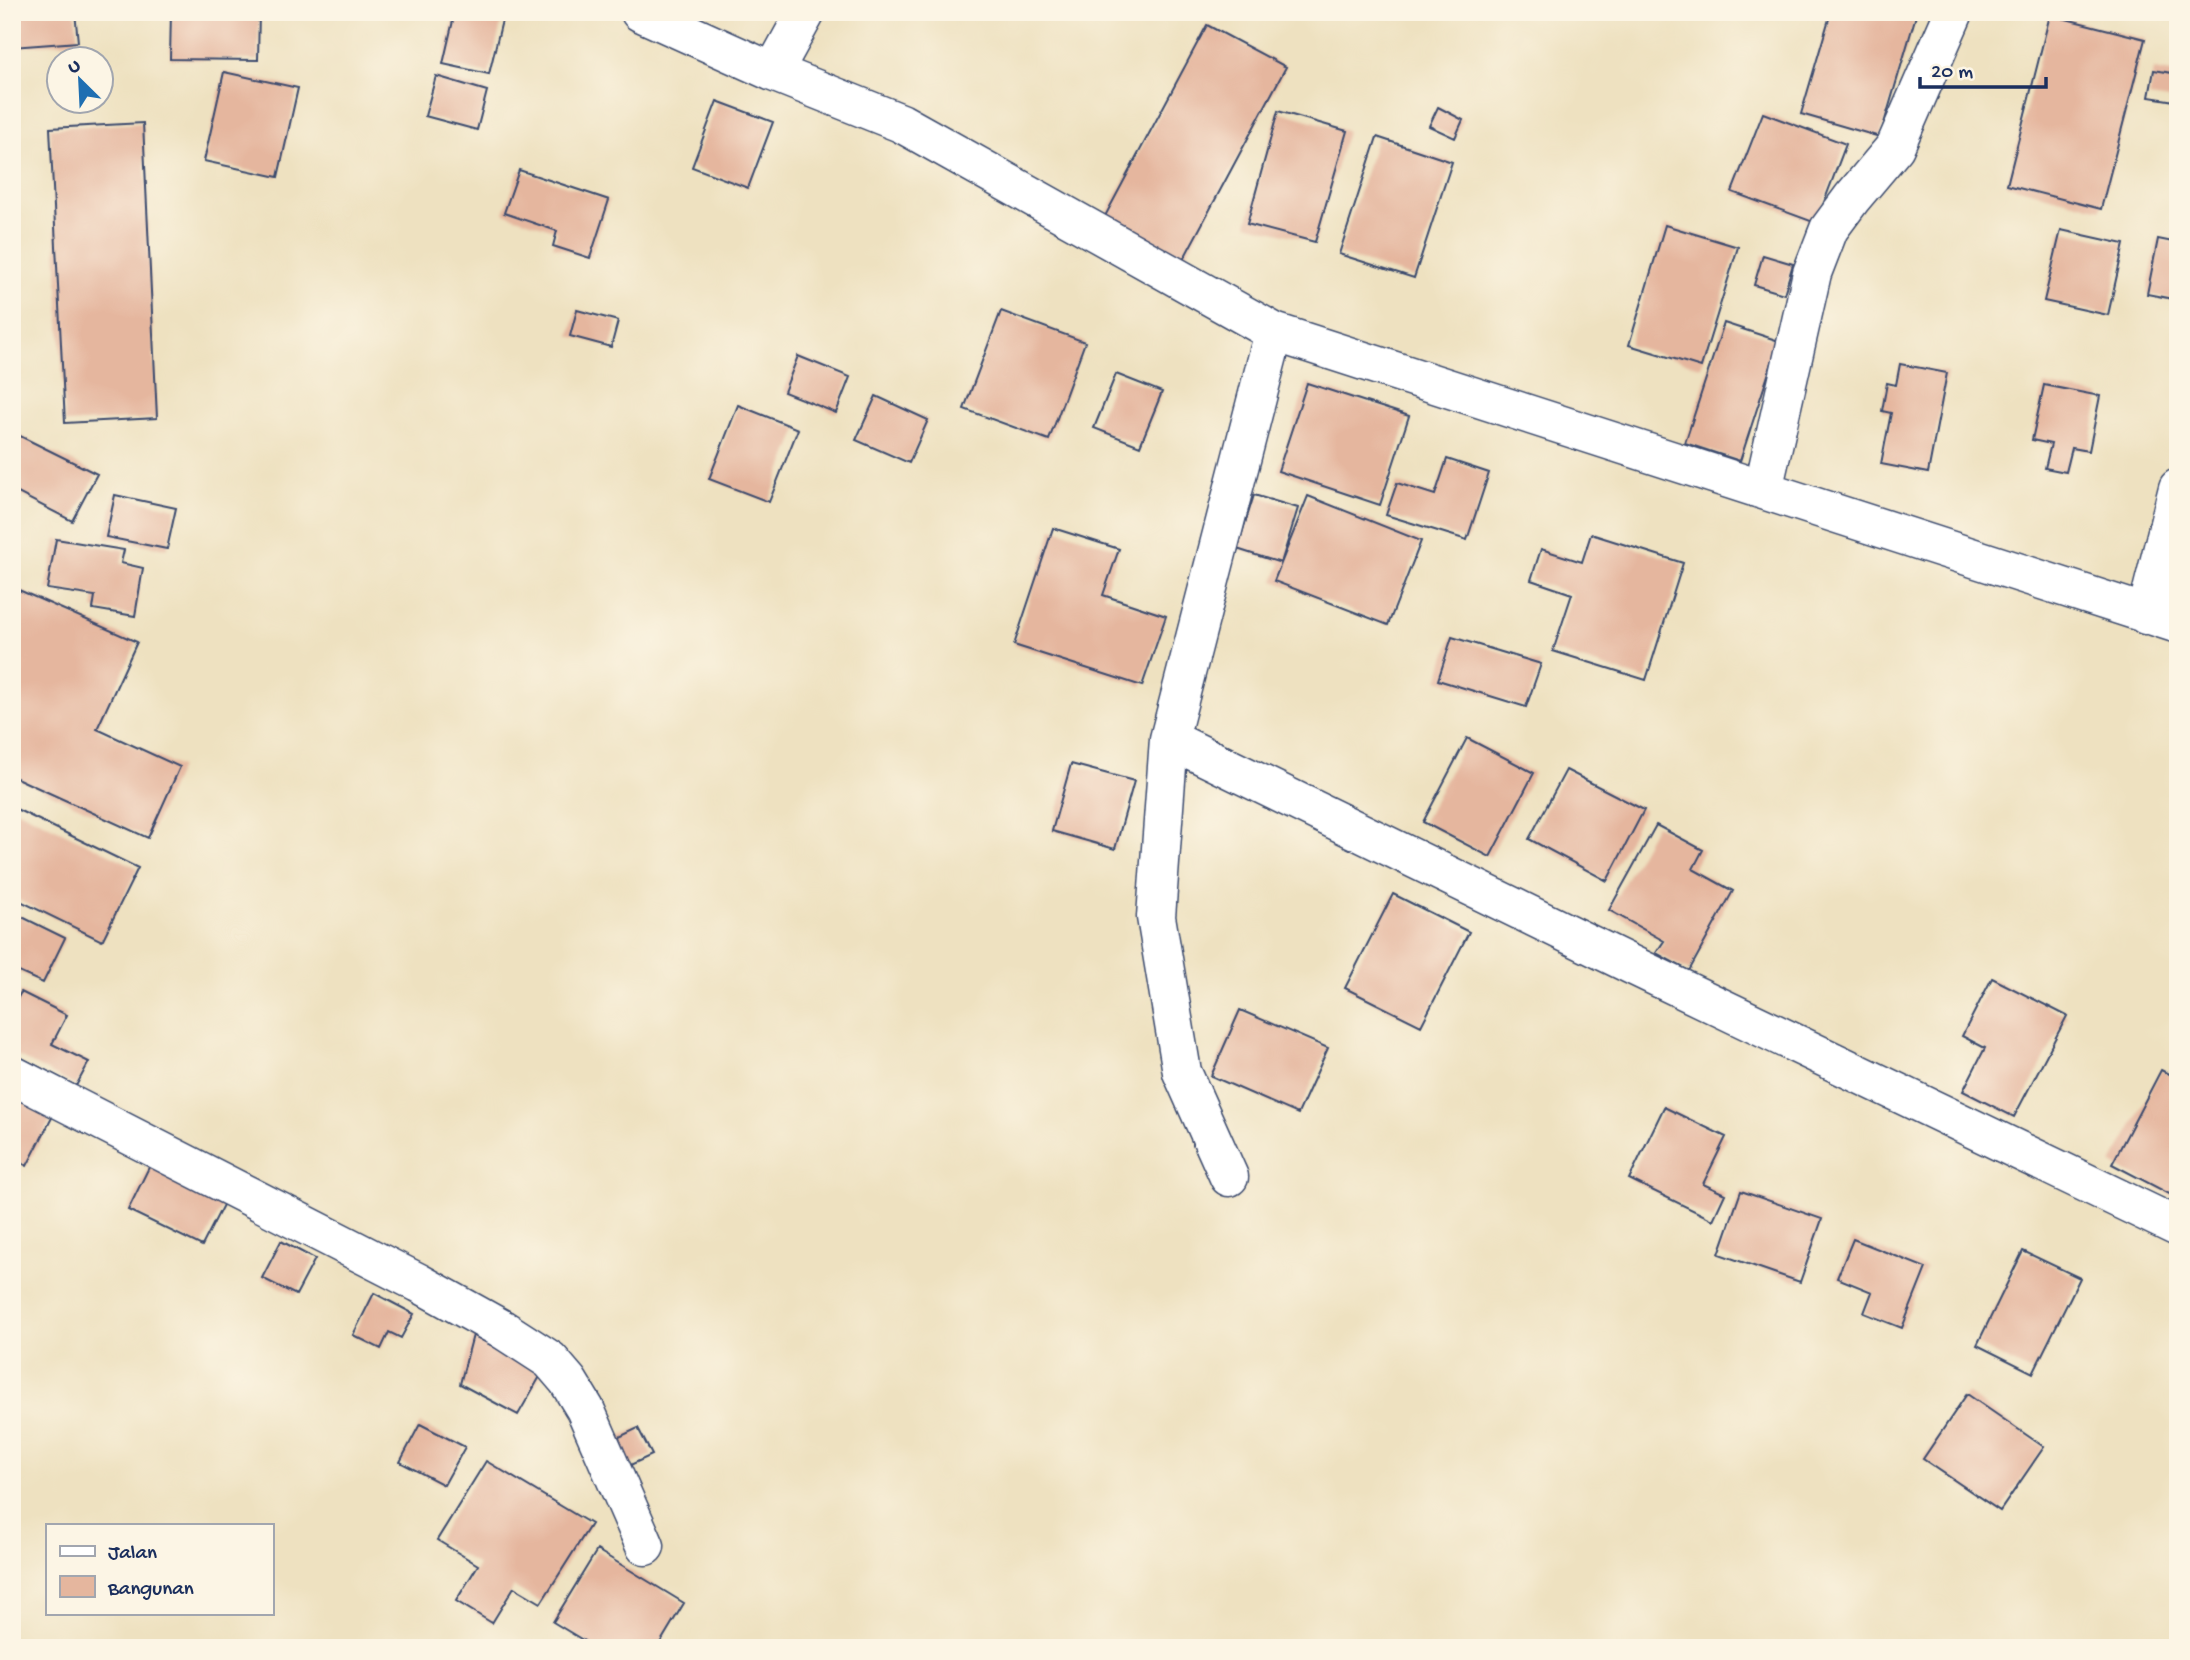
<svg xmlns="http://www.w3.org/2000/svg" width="2190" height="1660" viewBox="0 0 2190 1660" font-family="'Gochi Hand',sans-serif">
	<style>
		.building { fill: #e5b69e }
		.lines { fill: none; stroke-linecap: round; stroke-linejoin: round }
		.minor-casing { stroke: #3b4a6d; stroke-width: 41 }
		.minor { stroke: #fff; stroke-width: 38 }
	</style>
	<rect width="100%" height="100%" fill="#fcf5e5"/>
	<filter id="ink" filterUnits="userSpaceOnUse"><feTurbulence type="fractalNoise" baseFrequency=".0143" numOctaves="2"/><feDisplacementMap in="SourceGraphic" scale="14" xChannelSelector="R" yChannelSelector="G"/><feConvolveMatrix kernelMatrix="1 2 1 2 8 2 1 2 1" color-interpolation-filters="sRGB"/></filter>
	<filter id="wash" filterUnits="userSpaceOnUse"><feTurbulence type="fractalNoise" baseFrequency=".00686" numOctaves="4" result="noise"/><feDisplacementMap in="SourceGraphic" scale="28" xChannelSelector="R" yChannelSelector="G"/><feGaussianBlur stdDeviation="1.57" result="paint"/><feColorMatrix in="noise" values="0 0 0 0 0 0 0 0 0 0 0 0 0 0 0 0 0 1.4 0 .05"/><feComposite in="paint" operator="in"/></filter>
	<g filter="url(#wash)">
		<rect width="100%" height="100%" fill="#eee1c0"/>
		<g id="blocks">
			<!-- building -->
			<path class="building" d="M 17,12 L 75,12 L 78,42 L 12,47 L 12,23 L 18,23 Z
				M 171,12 L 259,12 L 258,60 L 170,59 Z
				M 455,12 L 504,12 L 489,74 L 443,64 Z
				M 529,12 L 552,12 L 548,20 Z
				M 1831,12 L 1917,12 L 1880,137 L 1801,114 Z
				M 2050,15 L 2145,39 L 2101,209 L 2007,185 Z
				M 1207,25 L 1286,67 L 1183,260 L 1104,218 Z
				M 2154,70 L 2178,74 L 2175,101 L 2149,97 Z
				M 224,72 L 298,88 L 278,177 L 204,161 Z
				M 436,76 L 487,91 L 477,130 L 425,116 Z
				M 717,101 L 773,122 L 748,188 L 692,167 Z
				M 1438,107 L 1463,120 L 1455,138 L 1429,126 Z
				M 1278,111 L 1347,131 L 1315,242 L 1247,224 Z
				M 1763,113 L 1846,144 L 1816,223 L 1732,192 Z
				M 143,123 L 157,418 L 65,423 L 50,128 Z
				M 1377,137 L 1452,162 L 1414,278 L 1339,254 Z
				M 519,170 L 609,200 L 590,258 L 553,246 L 557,231 L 504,213 Z
				M 1665,225 L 1738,247 L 1701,367 L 1629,345 Z
				M 2061,230 L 2124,244 L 2108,315 L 2044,301 Z
				M 2158,239 L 2178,243 L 2178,300 L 2147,294 Z
				M 1763,255 L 1793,264 L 1784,294 L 1754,285 Z
				M 577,310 L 618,321 L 611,347 L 570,336 Z
				M 1001,311 L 1085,342 L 1049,440 L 964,409 Z
				M 1724,323 L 1779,341 L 1740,461 L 1685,443 Z
				M 798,356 L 850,377 L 836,413 L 784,392 Z
				M 1900,364 L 1947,373 L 1928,473 L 1881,464 L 1891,413 L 1882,411 L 1887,383 L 1896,385 Z
				M 1116,374 L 1162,392 L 1140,446 L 1094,428 Z
				M 1307,383 L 1409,416 L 1380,505 L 1278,471 Z
				M 2044,385 L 2100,396 L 2089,451 L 2072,448 L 2066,472 L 2045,468 L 2051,444 L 2032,440 Z
				M 876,396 L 928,420 L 909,463 L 856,440 Z
				M 738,405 L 798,429 L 769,502 L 709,479 Z
				M 12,432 L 97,474 L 72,521 L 12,490 Z
				M 1447,459 L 1489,473 L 1467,540 L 1386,515 L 1397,483 L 1435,495 Z
				M 115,495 L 176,508 L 167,549 L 106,537 Z
				M 1254,495 L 1298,508 L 1281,563 L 1237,549 Z
				M 1308,496 L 1421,541 L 1388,625 L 1274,581 Z
				M 1053,528 L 1119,549 L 1103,595 L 1166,616 L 1142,686 L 1014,645 Z
				M 1591,534 L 1683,563 L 1646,680 L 1553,651 L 1572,594 L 1531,580 L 1541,549 L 1582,562 Z
				M 56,539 L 124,550 L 121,563 L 143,568 L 135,616 L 93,609 L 95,596 L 47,589 Z
				M 12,587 L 137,642 L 97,729 L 180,767 L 148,838 L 12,776 Z
				M 1452,637 L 1541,664 L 1526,707 L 1438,680 Z
				M 1467,738 L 1534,773 L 1490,857 L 1423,822 Z
				M 1071,764 L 1134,781 L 1115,849 L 1052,831 Z
				M 1566,770 L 1644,810 L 1607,881 L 1529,839 Z
				M 12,807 L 138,868 L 102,941 L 12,897 Z
				M 1656,825 L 1703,850 L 1693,869 L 1733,891 L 1689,971 L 1656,953 L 1664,941 L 1609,910 Z
				M 1393,894 L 1469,932 L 1421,1026 L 1345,988 Z
				M 12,912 L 65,938 L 43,983 L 12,969 Z
				M 1992,978 L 2067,1016 L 2014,1117 L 1963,1091 L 1985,1048 L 1962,1036 Z
				M 21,992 L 67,1015 L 52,1044 L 89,1062 L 76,1086 L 12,1053 L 12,1008 Z
				M 1240,1010 L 1328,1048 L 1298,1114 L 1211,1076 Z
				M 2161,1070 L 2178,1079 L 2178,1191 L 2175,1197 L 2112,1164 Z
				M 12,1085 L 57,1108 L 27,1166 L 12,1158 Z
				M 1664,1107 L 1726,1137 L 1703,1184 L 1725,1194 L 1713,1220 L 1629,1179 Z
				M 152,1161 L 227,1197 L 202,1246 L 128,1210 Z
				M 1741,1191 L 1822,1219 L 1800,1282 L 1719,1254 Z
				M 1853,1239 L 1926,1268 L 1902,1328 L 1864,1313 L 1872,1292 L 1837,1278 Z
				M 281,1241 L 315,1259 L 296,1295 L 262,1278 Z
				M 2023,1251 L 2080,1278 L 2033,1373 L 1977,1345 Z
				M 374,1293 L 414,1314 L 401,1338 L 389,1332 L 381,1349 L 353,1335 Z
				M 473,1335 L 542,1373 L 518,1415 L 460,1384 Z
				M 1967,1394 L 2044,1447 L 2000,1511 L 1923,1459 Z
				M 420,1424 L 465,1447 L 444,1485 L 400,1462 Z
				M 638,1428 L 652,1455 L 624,1468 L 611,1441 Z
				M 486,1461 L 591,1524 L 541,1603 L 514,1587 L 492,1623 L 456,1601 L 478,1565 L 437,1540 Z
				M 597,1550 L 684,1603 L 657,1648 L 596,1648 L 553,1622 Z"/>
		</g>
	</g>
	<g filter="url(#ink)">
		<use href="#blocks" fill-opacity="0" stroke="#3b4a6d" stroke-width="2"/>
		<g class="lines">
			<defs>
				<path id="minor" d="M 640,12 L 773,72 L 901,123 L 1274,332 L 1169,739 L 1632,965 L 2178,1227
					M 773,72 L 806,12
					M 1274,332 L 2178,624
					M 1763,490 L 1812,273 L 1829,229 L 1852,198 L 1895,147 L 1954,12
					M 2146,615 L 2178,488
					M 1169,739 L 1156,917 L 1182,1072 L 1229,1177
					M 12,1075 L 419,1283 L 502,1329 L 550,1360 L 568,1381 L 585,1409 L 645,1546"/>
			</defs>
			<!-- minor casing -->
			<use href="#minor" class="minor-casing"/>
			<!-- minor -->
			<use href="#minor" class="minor"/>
		</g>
	</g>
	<!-- margin -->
	<rect width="2190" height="1660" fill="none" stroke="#fcf5e5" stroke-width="42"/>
	<!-- legend -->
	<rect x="46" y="1524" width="228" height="91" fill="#fcf5e5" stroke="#a2a6af" stroke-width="2"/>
	<rect x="60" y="1546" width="35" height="10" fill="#ffffff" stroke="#a2a6af" stroke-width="2"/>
	<text x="108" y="1558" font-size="21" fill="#1b2f5e">Jalan</text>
	<rect x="60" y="1576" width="35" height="21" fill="#e5b69e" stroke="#a2a6af" stroke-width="2"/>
	<text x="108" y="1594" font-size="21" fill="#1b2f5e">Bangunan</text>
	<!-- north arrow -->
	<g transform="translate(80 80) rotate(336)"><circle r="33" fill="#fcf5e5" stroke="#a2a6af" stroke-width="2"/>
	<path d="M0-5L12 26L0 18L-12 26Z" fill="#1f6fb2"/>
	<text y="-10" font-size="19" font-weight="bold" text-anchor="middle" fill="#1b2f5e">U</text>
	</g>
	<!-- scale -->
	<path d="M1920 77v10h126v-10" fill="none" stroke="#1b2f5e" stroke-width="3.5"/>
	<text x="1931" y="77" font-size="21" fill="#1b2f5e" stroke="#fcf5e5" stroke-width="5" paint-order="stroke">20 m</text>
</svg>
